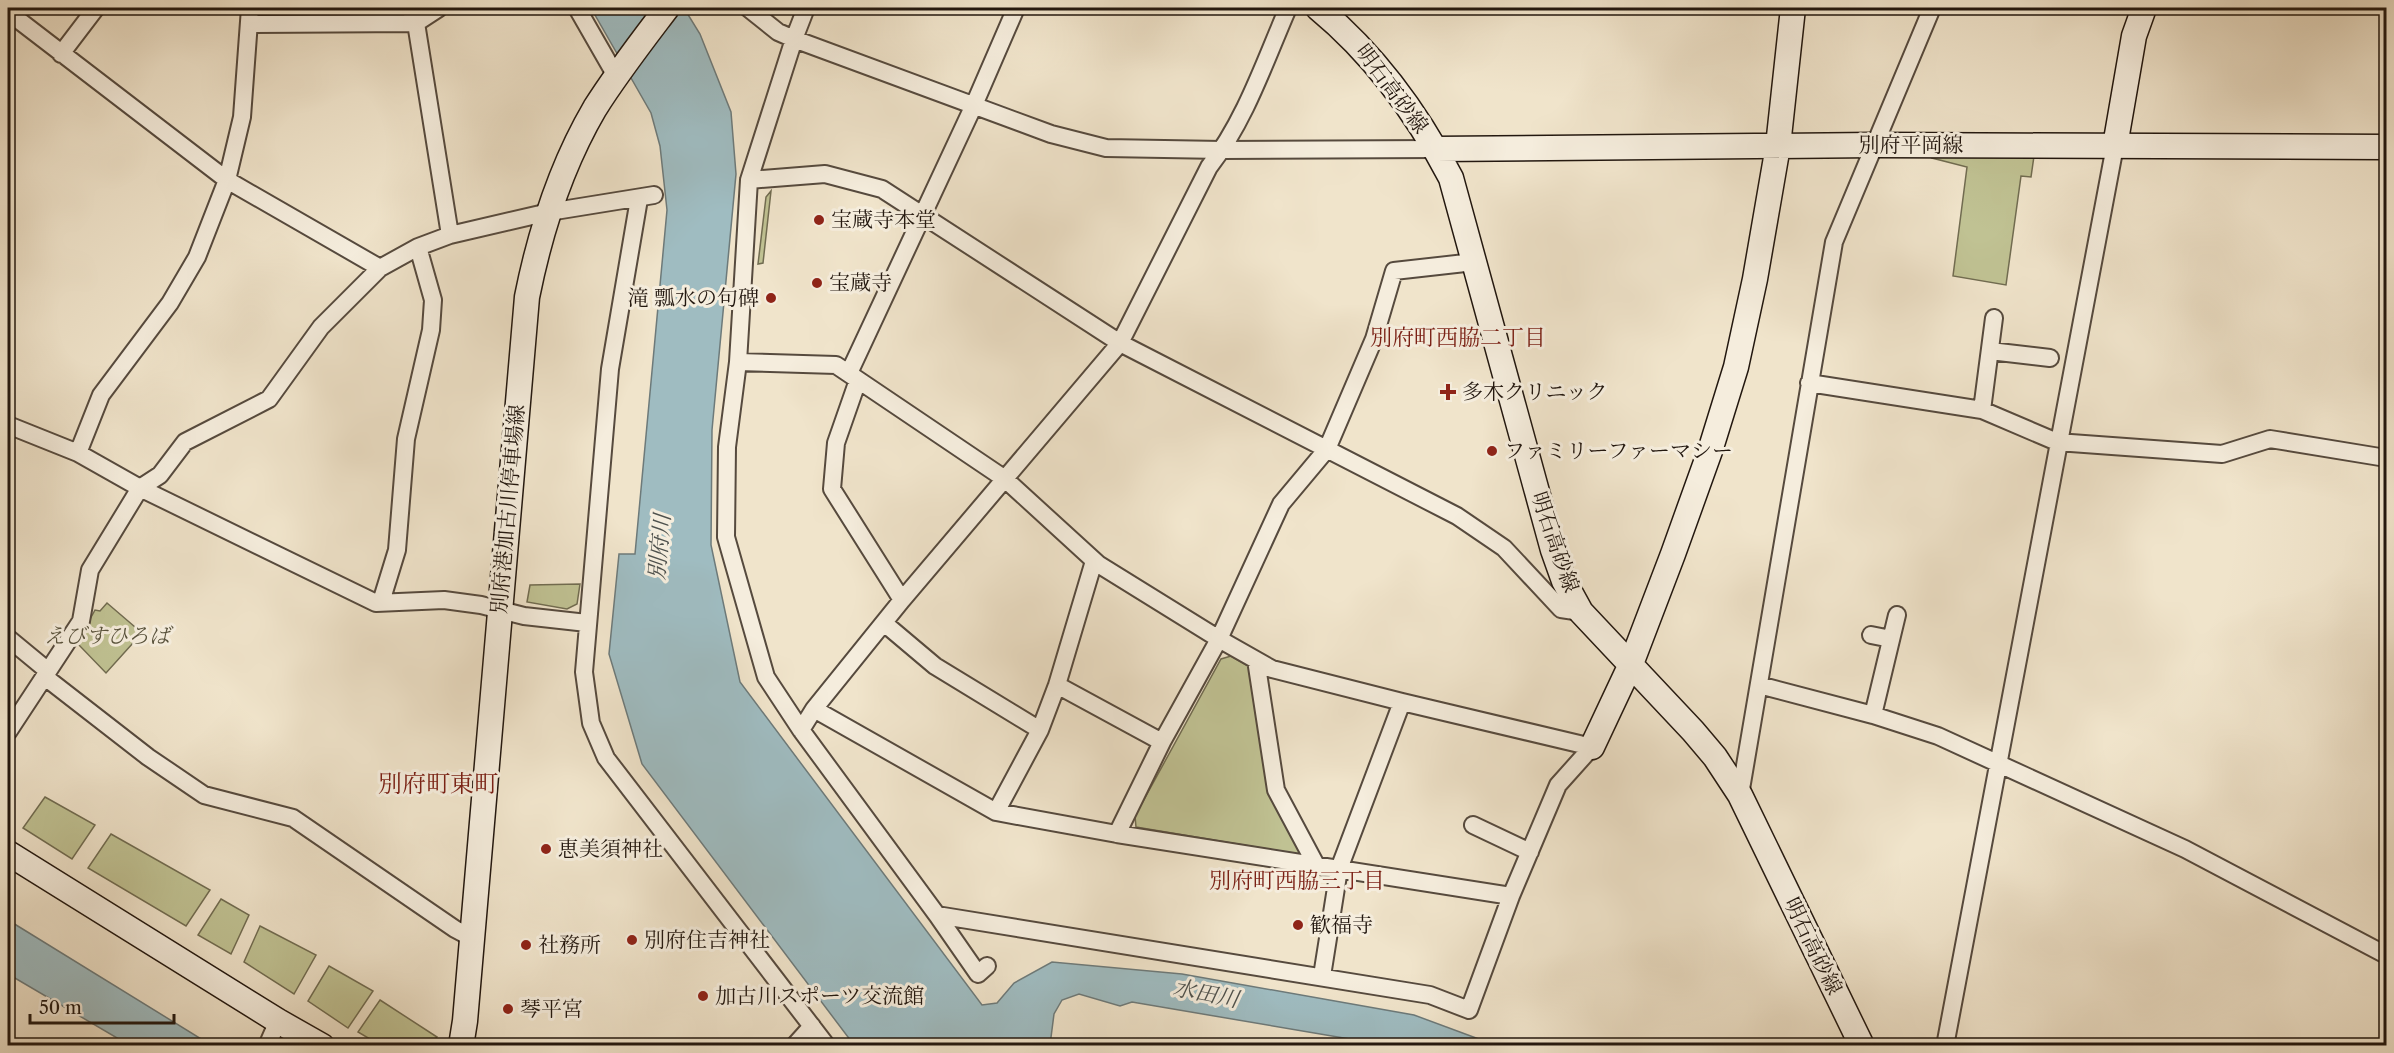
<svg xmlns="http://www.w3.org/2000/svg" width="2394" height="1053" viewBox="0 0 2394 1053" font-family="'Libre Caslon Text','Noto Serif JP',serif">
	<style>
		.green { fill: #c0c293; stroke: #716c51; stroke-width: 1.5 }
		.water { fill: #9fbcc1; stroke: #6d7a7a; stroke-width: 1.5 }
		.lines { fill: none; stroke-linecap: round; stroke-linejoin: round }
		.street-casing { stroke: #564a3e; stroke-width: 20 }
		.secondary-casing { stroke: #22170f; stroke-width: 27 }
		.street { stroke: #f5eddd; stroke-width: 16 }
		.secondary { stroke: #f5eddd; stroke-width: 24 }
		.poi-dot { fill: #8f2418; stroke: #f5eddd; stroke-width: 2 }
		.labels { text-anchor: middle; stroke-width: 6; stroke-linejoin: round; paint-order: stroke }
		.street-label { font-size: 21px; fill: #22170f; stroke: #f5eddd }
		.poi-label { font-size: 21px; fill: #22170f; stroke: #f5eddd; text-anchor: start }
		.park-label { font-size: 21px; font-style: italic; fill: #59533d; stroke: #f5eddd }
		.neighbourhood-label { font-size: 22px; fill: #7a1f14; stroke: #f5eddd }
		.water-label { font-size: 22px; font-style: italic; fill: #4e514d; stroke: #f5eddd }
		.quarter-label { font-size: 24px; fill: #7a1f14; stroke: #f5eddd }
	</style>
	<rect width="100%" height="100%" fill="#f0e4cb"/>
	<filter id="stains"><feTurbulence type="fractalNoise" baseFrequency=".00333" numOctaves="4"/><feColorMatrix values="0 0 0 0 .2 0 0 0 0 .09 0 0 0 0 .02 0 0 0 .5 -.17"/></filter>
	<radialGradient id="worn" r=".72"><stop offset=".6" stop-color="#630" stop-opacity="0"/><stop offset="1" stop-color="#630" stop-opacity=".3"/></radialGradient>
	<!-- green -->
	<path class="green" d="M 1936,154 L 2034,156 L 2031,177 L 2021,176 L 2006,285 L 1953,276 L 1967,167 L 1932,158 Z
		M 771,191 L 763,263 L 758,264 L 766,197 Z
		M 580,584 L 577,604 L 567,609 L 527,602 L 530,585 Z
		M 107,603 L 142,633 L 106,673 L 77,643 L 95,610 L 100,611 Z
		M 1231,656 L 1255,670 L 1262,733 L 1304,855 L 1136,827 L 1135,816 L 1221,659 Z
		M 45,797 L 95,825 L 72,859 L 23,828 Z
		M 111,834 L 210,890 L 186,926 L 88,868 Z
		M 221,899 L 249,915 L 231,954 L 198,935 Z
		M 260,926 L 316,955 L 294,994 L 244,962 Z
		M 329,966 L 373,991 L 348,1028 L 308,1001 Z
		M 380,1000 L 437,1037 L 430,1045 L 380,1045 L 358,1032 Z"/>
	<!-- water -->
	<path class="water" d="M 591,8 L 684,8 L 700,34 L 731,112 L 736,174 L 712,430 L 711,545 L 740,682 L 982,1005 L 997,1003 L 1014,983 L 1052,962 L 1182,974 L 1414,1015 L 1495,1045 L 1385,1045 L 1132,1002 L 1120,1006 L 1079,994 L 1062,1000 L 1054,1014 L 1050,1045 L 854,1045 L 642,764 L 609,654 L 619,554 L 635,554 L 667,210 L 660,146 L 651,113 Z
		M 8,920 L 211,1045 L 129,1045 L 8,974 Z"/>
	<g class="lines">
		<defs>
			<path id="street" d="M 410,8 L 416,23 L 450,235
				M 577,8 L 616,76
				M 748,8 L 778,32 L 794,39 L 1051,134 L 1106,148 L 1222,150 L 1436,149
				M 8,12 L 227,180 L 380,268
				M 249,24 L 416,23 L 439,8
				M 61,54 L 96,8
				M 749,180 L 825,174 L 882,189 L 1120,343 L 1457,516 L 1504,548 L 1561,609 L 1581,612
				M 639,199 L 610,369 L 584,672 L 591,723 L 606,758 L 827,1046
				M 1990,351 L 2050,358
				M 738,362 L 836,365 L 1005,479 L 1098,564 L 1219,639 L 1272,669 L 1402,702 L 1592,747 L 1558,785 L 1511,896 L 1469,1010 L 1430,995 L 937,915 L 801,730 L 766,677 L 726,537 L 727,447 L 738,362 L 749,180 L 794,39 L 806,8
				M 849,373 L 974,105 L 1016,8
				M 858,380 L 836,443 L 832,489 L 902,600
				M 1809,383 L 1982,410 L 2057,442 L 2222,454 L 2270,439 L 2386,458
				M 1982,410 L 1994,318
				M 8,425 L 78,453 L 140,488 L 376,603 L 444,600 L 481,605 L 524,616 L 587,623
				M 78,453 L 101,395 L 170,303 L 197,257 L 227,180 L 242,117 L 250,8
				M 381,602 L 397,550 L 406,439 L 431,330 L 433,300 L 418,247
				M 884,623 L 935,666 L 1040,730
				M 1871,635 L 1891,639
				M 8,638 L 48,671
				M 1256,660 L 1276,790 L 1316,865
				M 45,677 L 148,757 L 204,795 L 293,818 L 455,929 L 472,938
				M 1057,685 L 1162,742
				M 1759,685 L 1873,715 L 1938,736 L 2185,849 L 2386,955
				M 814,709 L 996,812 L 1117,834 L 1511,896
				M 1873,715 L 1897,615
				M 801,730 L 814,709 L 902,600 L 1120,343 L 1209,167 C 1245,121 1265,61 1288,8
				M 8,732 L 81,621 L 90,570 L 140,488 L 160,475 L 185,442 L 269,399 L 321,327 L 380,268 L 418,247 L 450,235 L 549,212 L 654,195
				M 1740,795 L 1834,242 L 1932,8
				M 996,812 L 1040,730 L 1057,685 L 1094,561
				M 1473,825 L 1530,852
				M 1117,834 L 1162,742 L 1219,639 L 1281,504 L 1327,449 L 1374,339 L 1394,271 L 1474,262
				M 937,915 L 978,974 L 987,966
				M 1322,976 L 1339,869 L 1402,702
				M 267,1046 L 278,1021
				M 794,1046 L 812,1026
				M 1945,1046 L 2115,146"/>
			<path id="secondary" d="M 1318,8 C 1375,55 1417,113 1451,178 L 1553,550 L 1564,581 L 1581,612 L 1693,731 L 1715,757 L 1740,795 L 1862,1046
				M 2115,146 L 2134,36 L 2144,8
				M 1436,149 L 1874,145 L 2386,147
				M 1592,747 L 1631,664 L 1673,554 L 1710,451 L 1736,367 L 1755,279 L 1778,146 L 1793,8
				M 8,853 L 278,1021 L 322,1046
				M 461,1046 L 465,1021 L 527,297 C 540,232 561,166 595,108 C 617,73 642,41 667,8"/>
		</defs>
		<!-- street casing -->
		<use href="#street" class="street-casing"/>
		<!-- secondary casing -->
		<use href="#secondary" class="secondary-casing"/>
		<!-- street -->
		<use href="#street" class="street"/>
		<!-- secondary -->
		<use href="#secondary" class="secondary"/>
	</g>
	<!-- markers -->
	<g class="poi-dot">
		<circle cx="819" cy="220" r="6"/>
		<circle cx="817" cy="283" r="6"/>
		<circle cx="771" cy="298" r="6"/>
		<path d="M1445 383h6v6h6v6h-6v6h-6v-6h-6v-6h6z"/>
		<circle cx="1492" cy="451" r="6"/>
		<circle cx="546" cy="849" r="6"/>
		<circle cx="1298" cy="925" r="6"/>
		<circle cx="632" cy="940" r="6"/>
		<circle cx="526" cy="945" r="6"/>
		<circle cx="703" cy="996" r="6"/>
		<circle cx="508" cy="1009" r="6"/>
	</g>
	<g class="labels">
		<!-- street labels -->
		<g class="street-label">
			<text transform="translate(1392 89) rotate(53)" y="7">明石高砂線</text>
			<text x="1911" y="152">別府平岡線</text>
			<text transform="translate(508 509) rotate(-85)" y="7">別府港加古川停車場線</text>
			<text transform="translate(1555 542) rotate(71)" y="7">明石高砂線</text>
			<text transform="translate(1813 946) rotate(64)" y="7">明石高砂線</text>
		</g>
		<!-- poi labels -->
		<g class="poi-label">
			<text x="831" y="227">宝蔵寺本堂</text>
			<text x="829" y="290">宝蔵寺</text>
			<text x="759" y="305" text-anchor="end">滝 瓢水の句碑</text>
			<text x="1462" y="399">多木クリニック</text>
			<text x="1504" y="458">ファミリーファーマシー</text>
			<text x="558" y="856">恵美須神社</text>
			<text x="1310" y="932">歓福寺</text>
			<text x="644" y="947">別府住吉神社</text>
			<text x="538" y="952">社務所</text>
			<text x="715" y="1003">加古川スポーツ交流館</text>
			<text x="520" y="1016">琴平宮</text>
		</g>
		<!-- park labels -->
		<g class="park-label">
			<text x="107" y="643">えびすひろば</text>
		</g>
		<!-- neighbourhood labels -->
		<g class="neighbourhood-label">
			<text x="1458" y="345">別府町西脇二丁目</text>
			<text x="1297" y="888">別府町西脇三丁目</text>
		</g>
		<!-- water labels -->
		<g class="water-label">
			<text transform="translate(659 547) rotate(-85)" y="8">別府川</text>
			<text transform="translate(1206 993) rotate(11)" y="8">水田川</text>
		</g>
		<!-- quarter labels -->
		<g class="quarter-label">
			<text x="438" y="792">別府町東町</text>
		</g>
	</g>
	<!-- margin -->
	<rect width="2394" height="1053" fill="none" stroke="#f0e4cb" stroke-width="30"/>
	<rect x="9" y="9" width="2376" height="1035" fill="none" stroke="#22170f" stroke-width="3"/>
	<rect x="15" y="15" width="2364" height="1023" fill="none" stroke="#22170f" stroke-width="1.5"/>
	<!-- scale -->
	<path d="M30 1014v9h144v-9" fill="none" stroke="#22170f" stroke-width="3"/>
	<text x="39" y="1014" font-size="18" fill="#22170f" stroke="#f5eddd" stroke-width="4.5" paint-order="stroke">50 m</text>
	<rect width="100%" height="100%" filter="url(#stains)"/>
	<rect width="100%" height="100%" fill="url(#worn)"/>
</svg>
